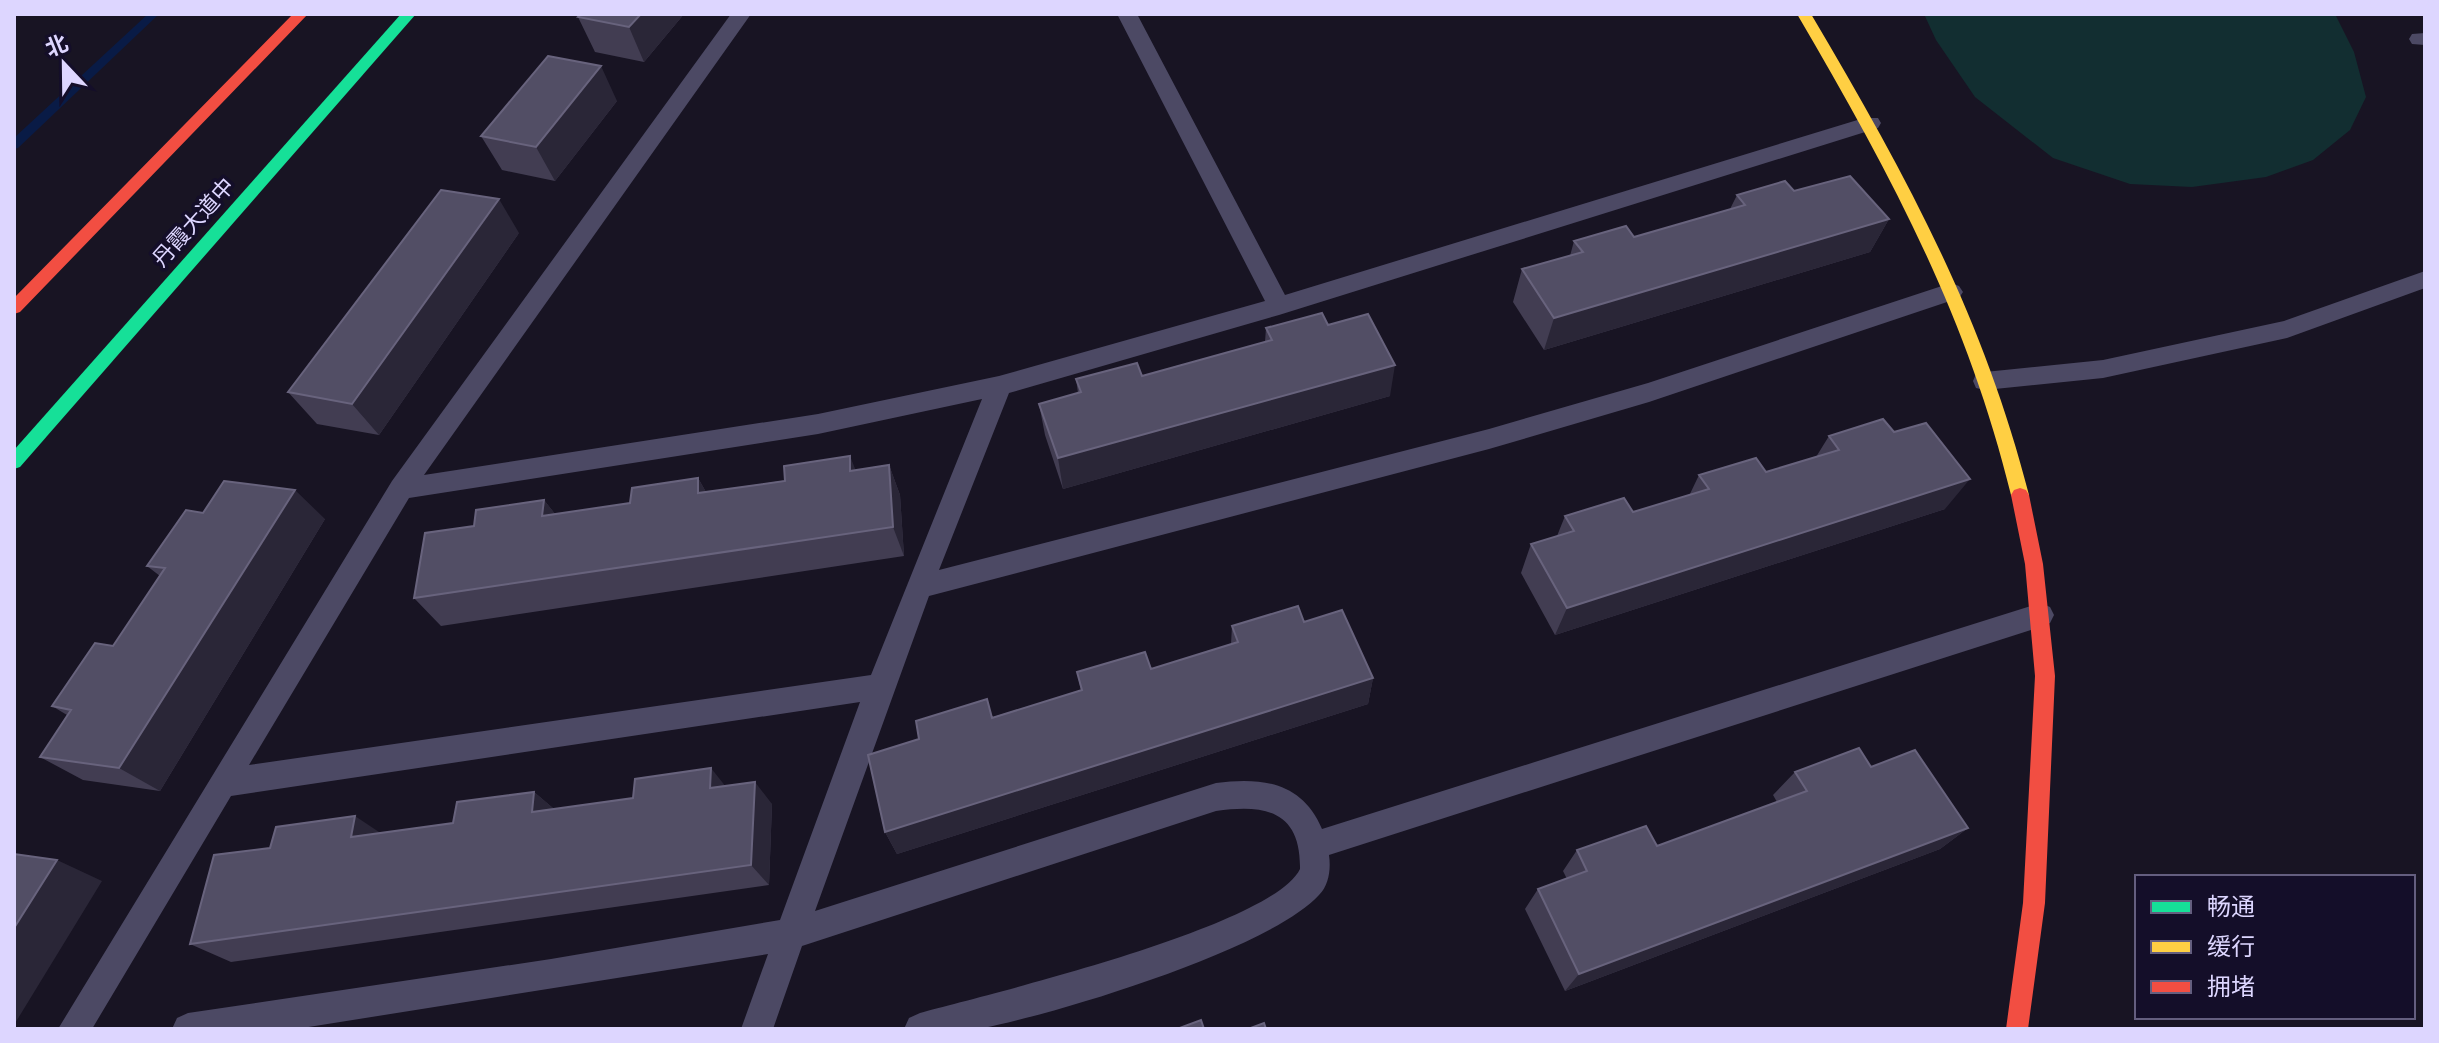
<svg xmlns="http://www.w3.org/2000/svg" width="2439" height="1043" viewBox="0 0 2439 1043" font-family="Barlow,'Noto Sans SC',sans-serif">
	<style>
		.green { fill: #122e31 }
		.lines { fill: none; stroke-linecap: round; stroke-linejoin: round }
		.stream { fill: #091b46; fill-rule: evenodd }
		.lane { fill: #4c4964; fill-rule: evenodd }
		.fast { fill: #16e098; fill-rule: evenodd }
		.slow { fill: #ffcf43; fill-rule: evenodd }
		.jam { fill: #f24e42; fill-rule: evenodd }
		.wall { fill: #423d52 }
		.shaded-wall { fill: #2a2637 }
		.building { fill: #524e65; stroke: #68637d; stroke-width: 2 }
		.labels { text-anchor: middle; stroke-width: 7; stroke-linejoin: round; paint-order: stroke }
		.street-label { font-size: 22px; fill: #ddd6ff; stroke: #140e29 }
	</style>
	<rect width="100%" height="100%" fill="#181423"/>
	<!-- green -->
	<path class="green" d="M 1924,14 L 2335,14 L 2354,52 L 2366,97 L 2350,130 L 2313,160 L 2266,177 L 2192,187 L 2130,184 L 2053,158 L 1975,97 L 1936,40 Z"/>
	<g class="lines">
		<!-- stream -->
		<path class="stream" d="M 148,14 L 159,14 L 18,148 L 14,149 L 14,138 Z"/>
		<!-- lane -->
		<path class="lane" d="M 731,14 L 751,14 L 424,475 L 818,414 L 999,376 L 1265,301 L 1117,14 L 1137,14 L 1285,295 L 1864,118 L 1878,118 L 1881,123 L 1878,128 L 1279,315 L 1009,393 L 939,570 L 1489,429 L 1648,383 L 1951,283 L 1959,286 L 1963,292 L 1959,298 L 1649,402 L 1489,449 L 929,596 L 815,911 L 1216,783 C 1262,777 1302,782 1322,829 L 2040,603 L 2050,607 L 2054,615 L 2050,623 L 2040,627 L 1329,855 C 1331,869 1329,885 1319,895 C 1270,949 1059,1013 983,1028 C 958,1033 929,1029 904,1029 L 909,1018 L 920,1013 C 989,994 1272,927 1300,869 C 1301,810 1264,804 1216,811 L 802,946 L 773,1029 L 741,1029 L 768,954 L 296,1029 L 172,1029 L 177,1018 L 188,1013 L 551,959 L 780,920 L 860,702 L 231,796 L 92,1029 L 58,1029 L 392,481 ZM 982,399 L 871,675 L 249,765 L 409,498 L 818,434 Z
			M 2425,33 L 2425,45 L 2412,44 L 2409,39 L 2412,34 Z
			M 2425,271 L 2425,288 L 2287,338 L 2103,378 L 1985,390 L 1976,388 L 1973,381 L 1976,374 L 1985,372 L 2103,360 L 2284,321 Z"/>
		<!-- fast -->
		<path class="fast" d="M 401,14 L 416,14 L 20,467 L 14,469 L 14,450 Z"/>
		<!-- slow -->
		<path class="slow" d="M 1797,14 L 1811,14 C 1905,173 1983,315 2029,495 L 2026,500 L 2014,500 L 2011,495 C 1967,315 1890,173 1797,14 Z"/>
		<!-- jam -->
		<path class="jam" d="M 293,14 L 308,14 L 20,312 L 14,314 L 14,298 Z
			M 2020,488 L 2026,490 L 2029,495 L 2043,564 L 2055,676 L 2045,903 L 2028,1029 L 2006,1029 L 2023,903 L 2035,676 L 2025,564 L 2011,495 L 2014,490 Z"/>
	</g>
	<!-- wall -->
	<path class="wall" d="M 581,14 L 684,14 L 644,62 L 595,52 L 578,17 Z
		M 617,101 L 555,181 L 502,170 L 481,136 Z
		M 1794,191 L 1889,219 L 1870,252 L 1544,350 L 1513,302 L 1522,269 L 1570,256 L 1574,241 L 1634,237 L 1730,209 L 1737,195 Z
		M 519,233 L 379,435 L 317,424 L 288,392 Z
		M 1328,325 L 1390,396 L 1063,489 L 1045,435 L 1039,404 L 1078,393 L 1076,379 L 1142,376 L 1265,342 L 1266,328 Z
		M 1829,436 L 1945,509 L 1555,635 L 1521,573 L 1531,544 L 1557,536 L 1565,516 L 1633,512 L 1689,496 L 1699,475 L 1766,472 L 1816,457 Z
		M 889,465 L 900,495 L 904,556 L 441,626 L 414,598 L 474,526 L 544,500 L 555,514 L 630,503 L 698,478 L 706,492 Z
		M 203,513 L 325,519 L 160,791 L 83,780 L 40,757 L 67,715 L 52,706 L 113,646 L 160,576 L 147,566 Z
		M 1304,622 L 1373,678 L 1368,704 L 897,854 L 885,832 L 993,717 L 1081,691 L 1077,672 L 1151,669 L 1231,644 L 1232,626 Z
		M 1871,767 L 1968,828 L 1940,849 L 1565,991 L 1525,909 L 1538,889 L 1567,879 L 1563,871 L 1577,850 L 1657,846 L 1777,802 L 1773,795 L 1795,772 Z
		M 725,786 L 772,804 L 769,885 L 231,962 L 190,944 L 380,833 L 453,823 L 534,792 L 554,809 Z"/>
	<!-- shaded-wall -->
	<path class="shaded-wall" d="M 641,14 L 684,14 L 644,62 L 629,27 Z
		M 601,66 L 617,101 L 555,181 L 536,147 Z
		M 499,199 L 519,233 L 379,435 L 352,404 Z
		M 1889,219 L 1870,252 L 1544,350 L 1554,318 Z
		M 1395,365 L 1390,396 L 1063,489 L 1058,458 Z
		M 850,456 L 862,486 L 850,471 Z
		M 889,465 L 900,495 L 904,556 L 893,527 Z
		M 698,478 L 715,508 L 698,493 Z
		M 1970,479 L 1945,509 L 1555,635 L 1567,608 Z
		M 295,490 L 325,519 L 160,791 L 119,768 Z
		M 544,500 L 567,529 L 542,516 Z
		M 1373,678 L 1368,704 L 897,854 L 885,832 Z
		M 711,768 L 730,792 L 710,788 Z
		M 755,782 L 772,804 L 769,885 L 751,865 Z
		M 534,792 L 560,814 L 532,812 Z
		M 355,816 L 388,838 L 351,837 Z
		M 1968,828 L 1940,849 L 1565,991 L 1579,974 Z
		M 57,860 L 102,881 L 14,1025 L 14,928 Z"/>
	<!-- building -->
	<path class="building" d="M 581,14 L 641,14 L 629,27 L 578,17 Z
		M 548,56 L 601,66 L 536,147 L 481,136 Z
		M 1850,176 L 1889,219 L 1554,318 L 1522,269 L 1583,252 L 1574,241 L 1626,226 L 1634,237 L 1745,205 L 1737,195 L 1785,181 L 1794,191 Z
		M 441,190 L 499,199 L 352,404 L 288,392 Z
		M 1322,313 L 1328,325 L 1368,314 L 1395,365 L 1058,458 L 1039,404 L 1081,392 L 1076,379 L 1137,363 L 1142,376 L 1272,340 L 1266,328 Z
		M 1883,419 L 1894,432 L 1926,423 L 1970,479 L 1567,608 L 1531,544 L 1574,531 L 1565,516 L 1624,498 L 1633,512 L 1709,489 L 1699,475 L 1756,458 L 1766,472 L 1839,450 L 1829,436 Z
		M 850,456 L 850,471 L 889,465 L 893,527 L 414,598 L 425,533 L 474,526 L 476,510 L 544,500 L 542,516 L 630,503 L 632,488 L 698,478 L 698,493 L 785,481 L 784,466 Z
		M 224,481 L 295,490 L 119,768 L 40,757 L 71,710 L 52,706 L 95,643 L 113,646 L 165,568 L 147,566 L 186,510 L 203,513 Z
		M 1298,606 L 1304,622 L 1342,610 L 1373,678 L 885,832 L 868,755 L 919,739 L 916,721 L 987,699 L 992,718 L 1082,690 L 1077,672 L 1145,652 L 1151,669 L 1238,642 L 1232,626 Z
		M 1859,748 L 1871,767 L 1915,750 L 1968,828 L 1579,974 L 1538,889 L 1587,871 L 1577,850 L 1646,826 L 1657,846 L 1807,791 L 1795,772 Z
		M 711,768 L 710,788 L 755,782 L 751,865 L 190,944 L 214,855 L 270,848 L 276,827 L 355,816 L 351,837 L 453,823 L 457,802 L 534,792 L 532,812 L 633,798 L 635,779 Z
		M 14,854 L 57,860 L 14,928 Z
		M 1201,1020 L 1204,1029 L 1177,1029 Z
		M 1264,1023 L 1266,1029 L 1248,1029 Z"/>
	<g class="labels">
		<!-- street labels -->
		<g class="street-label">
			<text transform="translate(193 222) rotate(-48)" y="8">丹霞大道中</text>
		</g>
	</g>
	<!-- border -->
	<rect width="2439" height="1043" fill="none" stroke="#ddd6ff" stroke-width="32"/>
	<!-- legend -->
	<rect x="2135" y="875" width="280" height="144" fill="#140e29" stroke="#645e7f" stroke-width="2"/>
	<rect x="2151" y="901" width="40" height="12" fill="#16e098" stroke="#645e7f" stroke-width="2"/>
	<text x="2207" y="915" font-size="24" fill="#ddd6ff">畅通</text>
	<rect x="2151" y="941" width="40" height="12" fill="#ffcf43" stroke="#645e7f" stroke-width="2"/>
	<text x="2207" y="955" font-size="24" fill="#ddd6ff">缓行</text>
	<rect x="2151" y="981" width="40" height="12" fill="#f24e42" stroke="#645e7f" stroke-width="2"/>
	<text x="2207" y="995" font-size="24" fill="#ddd6ff">拥堵</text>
	<!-- north arrow -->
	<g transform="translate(64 64) rotate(338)" stroke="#140e29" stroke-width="6" paint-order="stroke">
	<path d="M0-6L14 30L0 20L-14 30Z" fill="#ddd6ff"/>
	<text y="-12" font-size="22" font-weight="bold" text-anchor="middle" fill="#ddd6ff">北</text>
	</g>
</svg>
